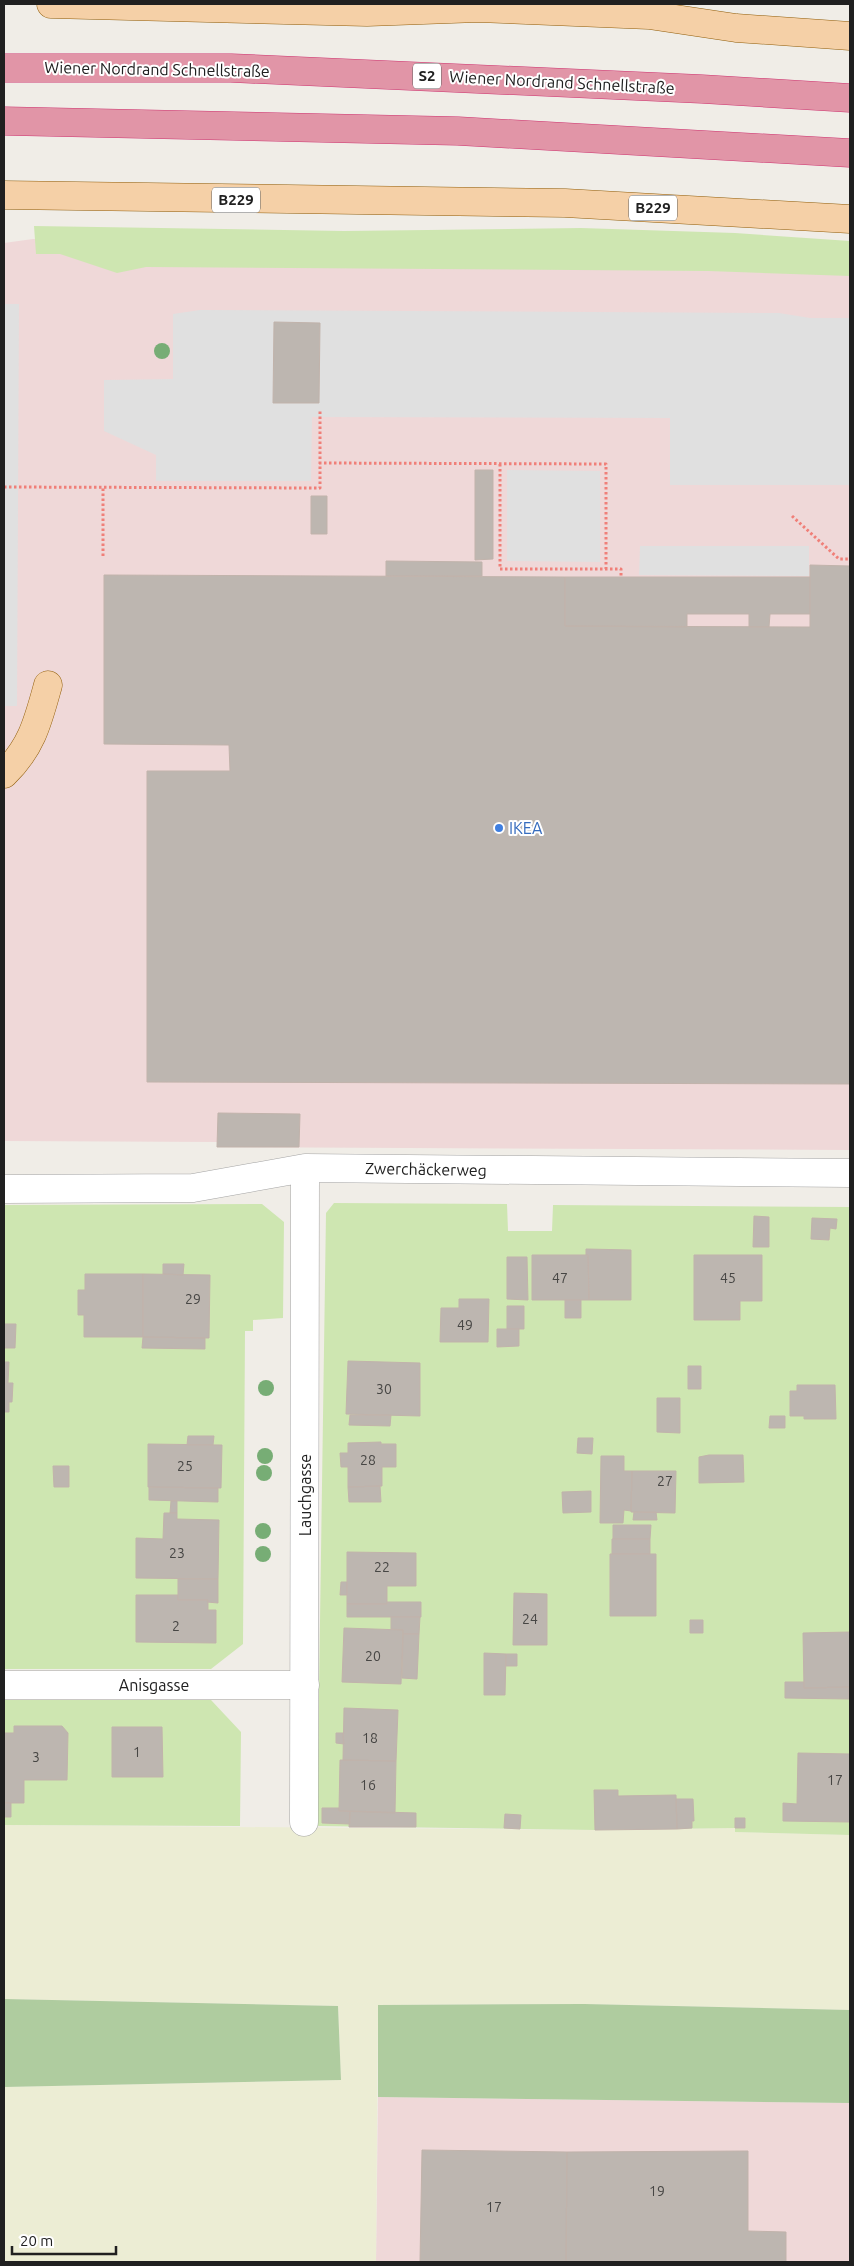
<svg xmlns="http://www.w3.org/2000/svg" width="854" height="2266" viewBox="0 0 854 2266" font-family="Ubuntu,sans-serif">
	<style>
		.commercial { fill: #efd8d8 }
		.farmland { fill: #ecedd4 }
		.grass { fill: #cee6b1 }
		.forest { fill: #afcc9f }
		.parking { fill: #e0e0e0 }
		.building { fill: #bdb6b0; stroke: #c1b3ab }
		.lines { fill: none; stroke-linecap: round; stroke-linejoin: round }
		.minor-casing { stroke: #a4a4a4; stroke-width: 29 }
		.primary-casing { stroke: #915e0b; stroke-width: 29 }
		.motorway-casing { stroke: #ce3470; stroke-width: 29 }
		.path { stroke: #f07f78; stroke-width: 3; stroke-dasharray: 2.5 2.5; stroke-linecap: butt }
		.minor { stroke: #fff; stroke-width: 28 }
		.primary { stroke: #f5d0a7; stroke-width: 28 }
		.motorway { stroke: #e195a7; stroke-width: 28 }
		.tree { fill: #77ad75 }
		.shop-dot { fill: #3f7fe0; stroke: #fff; stroke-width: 2 }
		.labels { text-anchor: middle; stroke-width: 4; stroke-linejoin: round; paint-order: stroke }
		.number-label { font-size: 14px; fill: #474644 }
		.shield { fill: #fff; stroke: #636363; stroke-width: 1 }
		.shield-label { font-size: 15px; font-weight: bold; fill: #202020 }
		.street-label { font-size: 16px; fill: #202020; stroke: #fff }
		.shop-label { font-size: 16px; fill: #366cbe; stroke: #fff; text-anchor: start }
	</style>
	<rect width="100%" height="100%" fill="#f0ede7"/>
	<!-- commercial -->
	<path class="commercial" d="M 33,239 L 850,248 L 850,1150 L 217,1147 L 217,1142 L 4,1141 L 4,243 Z
		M 378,2097 L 850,2103 L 850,2262 L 376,2262 Z"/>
	<!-- farmland -->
	<path class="farmland" d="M 4,1825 L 595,1830 L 735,1828 L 736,1832 L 850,1835 L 850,2010 L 584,2004 L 378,2005 L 376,2262 L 4,2262 L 4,2087 L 341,2080 L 338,2006 L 4,1999 Z"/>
	<!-- grass -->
	<path class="grass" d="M 34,226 L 344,231 L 581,228 L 735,233 L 850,241 L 850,276 L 708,271 L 146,267 L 117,273 L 60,254 L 36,254 Z
		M 334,1203 L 507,1204 L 508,1231 L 552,1231 L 553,1205 L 850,1207 L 850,1835 L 735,1832 L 735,1828 L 595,1830 L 317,1826 L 326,1213 Z
		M 262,1204 L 284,1222 L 283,1318 L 253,1320 L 253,1331 L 245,1331 L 243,1644 L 211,1669 L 4,1669 L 4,1205 Z
		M 4,1700 L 211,1700 L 241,1732 L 240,1826 L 4,1825 Z"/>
	<!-- forest -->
	<path class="forest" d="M 4,1999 L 338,2006 L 341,2080 L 4,2087 Z
		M 584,2004 L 850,2010 L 850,2103 L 378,2097 L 378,2005 Z"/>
	<!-- parking -->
	<path class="parking" d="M 4,304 L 19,304 L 17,706 L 4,706 Z
		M 200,310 L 779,313 L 810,318 L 850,318 L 850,485 L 670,485 L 670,418 L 312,417 L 311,481 L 156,481 L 156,455 L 104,431 L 104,380 L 173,379 L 173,314 Z
		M 507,470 L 600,471 L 600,562 L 507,561 Z
		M 640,546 L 809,546 L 809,576 L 639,575 Z"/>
	<!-- building -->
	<path class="building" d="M 274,322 L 320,323 L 319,403 L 273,403 Z
		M 475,470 L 493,470 L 493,559 L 475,560 Z
		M 311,496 L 327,496 L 327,534 L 311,534 Z
		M 386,561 L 482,562 L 482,576 L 386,576 Z
		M 810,565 L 850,566 L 850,1084 L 147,1082 L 147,771 L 230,771 L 229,745 L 104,744 L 104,575 L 565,577 L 565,626 L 810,627 Z
		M 565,577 L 810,577 L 810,614 L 770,614 L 769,627 L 749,627 L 749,614 L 687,614 L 687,627 L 565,626 Z
		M 218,1113 L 300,1114 L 299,1147 L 217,1147 Z
		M 754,1216 L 769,1217 L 769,1247 L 753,1247 Z
		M 812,1218 L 837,1219 L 836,1229 L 830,1228 L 829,1240 L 811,1239 Z
		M 586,1249 L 631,1250 L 631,1300 L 589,1300 L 588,1255 L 586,1255 Z
		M 532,1255 L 588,1255 L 589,1300 L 532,1300 Z
		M 694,1255 L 762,1255 L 762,1301 L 740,1301 L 740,1320 L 694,1320 Z
		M 507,1257 L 527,1257 L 528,1300 L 507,1299 Z
		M 163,1264 L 184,1264 L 183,1275 L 163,1274 Z
		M 85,1274 L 143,1274 L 143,1337 L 84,1337 L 84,1315 L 78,1315 L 78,1290 L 85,1290 Z
		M 143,1274 L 210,1275 L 209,1338 L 143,1337 Z
		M 459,1299 L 489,1299 L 488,1342 L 440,1342 L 441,1308 L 459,1308 Z
		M 565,1300 L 581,1300 L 581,1318 L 565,1318 Z
		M 507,1306 L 524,1306 L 524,1329 L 507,1329 Z
		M 4,1324 L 16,1324 L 15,1348 L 4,1348 Z
		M 497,1329 L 519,1329 L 519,1346 L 497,1347 Z
		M 143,1337 L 205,1338 L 205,1349 L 142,1348 Z
		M 348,1361 L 420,1363 L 420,1416 L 346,1414 Z
		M 4,1362 L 9,1362 L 8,1383 L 13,1383 L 12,1402 L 9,1402 L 9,1412 L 4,1412 Z
		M 688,1366 L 701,1366 L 701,1389 L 688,1389 Z
		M 797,1385 L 835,1385 L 836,1419 L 804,1419 L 804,1416 L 790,1416 L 790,1391 L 797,1391 Z
		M 657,1398 L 680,1398 L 680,1433 L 657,1432 Z
		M 350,1415 L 391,1415 L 390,1426 L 349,1425 Z
		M 770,1416 L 785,1416 L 785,1428 L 769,1428 Z
		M 188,1436 L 214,1436 L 213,1445 L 187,1445 Z
		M 578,1438 L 593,1438 L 592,1454 L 577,1453 Z
		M 381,1442 L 381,1444 L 396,1444 L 396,1467 L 382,1467 L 382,1486 L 348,1487 L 348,1467 L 341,1467 L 340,1453 L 348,1453 L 348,1443 Z
		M 148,1444 L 222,1445 L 221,1488 L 148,1487 Z
		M 709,1455 L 743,1455 L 744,1482 L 699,1483 L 699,1457 Z
		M 601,1456 L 624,1456 L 624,1471 L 632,1471 L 631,1511 L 624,1510 L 623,1523 L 600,1523 Z
		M 53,1466 L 69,1466 L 69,1487 L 54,1487 Z
		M 632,1471 L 676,1471 L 675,1513 L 631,1512 Z
		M 380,1486 L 381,1502 L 349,1502 L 348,1487 Z
		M 149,1487 L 218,1488 L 218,1502 L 149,1500 Z
		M 591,1491 L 591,1512 L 563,1513 L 562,1492 Z
		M 171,1501 L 177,1501 L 177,1513 L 170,1513 Z
		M 634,1512 L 656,1512 L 657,1520 L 633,1520 Z
		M 164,1513 L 177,1513 L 177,1519 L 219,1520 L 218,1579 L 136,1578 L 136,1538 L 163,1539 Z
		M 613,1525 L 651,1525 L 650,1539 L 613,1539 Z
		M 612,1539 L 650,1539 L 650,1554 L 612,1554 Z
		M 347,1552 L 416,1553 L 416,1586 L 387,1586 L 387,1604 L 347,1604 Z
		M 610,1554 L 656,1554 L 656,1616 L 610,1616 Z
		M 178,1579 L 218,1579 L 218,1603 L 207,1602 L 208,1600 L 178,1600 Z
		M 341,1582 L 347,1582 L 347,1595 L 340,1595 Z
		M 514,1593 L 547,1594 L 547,1645 L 513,1645 Z
		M 136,1595 L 178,1595 L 178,1600 L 208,1600 L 208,1610 L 216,1610 L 216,1643 L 136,1642 Z
		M 387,1602 L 421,1602 L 421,1617 L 347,1617 L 347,1604 L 387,1604 Z
		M 391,1617 L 420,1617 L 419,1634 L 403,1634 L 403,1630 L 391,1629 Z
		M 690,1620 L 703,1620 L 703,1633 L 690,1633 Z
		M 344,1628 L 403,1630 L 401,1684 L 342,1682 Z
		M 850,1632 L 850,1687 L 804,1688 L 803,1633 Z
		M 403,1634 L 419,1634 L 417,1679 L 402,1678 Z
		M 484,1653 L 506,1654 L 505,1695 L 484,1695 Z
		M 506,1654 L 517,1654 L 517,1666 L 506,1666 Z
		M 785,1682 L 804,1682 L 804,1688 L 849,1687 L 849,1699 L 785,1698 Z
		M 344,1708 L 398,1710 L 396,1761 L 343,1760 Z
		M 14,1726 L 62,1726 L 68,1733 L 67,1780 L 24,1780 L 24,1803 L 4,1803 L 4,1733 L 14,1733 Z
		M 112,1727 L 162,1727 L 163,1777 L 112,1777 Z
		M 336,1733 L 343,1733 L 344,1744 L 336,1743 Z
		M 798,1753 L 850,1754 L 850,1822 L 783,1821 L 783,1803 L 797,1804 Z
		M 340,1760 L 396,1761 L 395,1813 L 339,1811 Z
		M 594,1790 L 618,1790 L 618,1796 L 676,1795 L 677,1829 L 595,1830 Z
		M 676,1799 L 693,1799 L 694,1821 L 692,1821 L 692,1828 L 677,1829 Z
		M 4,1803 L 11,1803 L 11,1817 L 4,1817 Z
		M 322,1808 L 339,1808 L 339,1811 L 350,1811 L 350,1824 L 322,1823 Z
		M 350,1811 L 416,1813 L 416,1827 L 349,1827 Z
		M 505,1814 L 521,1815 L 520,1829 L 504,1828 Z
		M 735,1818 L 745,1818 L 745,1828 L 735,1828 Z
		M 422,2150 L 567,2152 L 566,2262 L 420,2262 Z
		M 748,2151 L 748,2231 L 786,2232 L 786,2262 L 566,2262 L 567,2152 Z"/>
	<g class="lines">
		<defs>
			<path id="minor" d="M 4,1189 L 193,1188 L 305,1168 L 850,1173
				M 4,1685 L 305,1685
				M 304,1822 L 305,1168"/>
			<path id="primary" d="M 51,4 L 367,12 L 478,8 L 649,15 L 736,28 L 850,36
				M 4,195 L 565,203 L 850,219
				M 4,774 C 32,747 38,721 48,685"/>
			<path id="motorway" d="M 4,68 L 231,68 L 702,89 L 850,98
				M 4,121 L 458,131 L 850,153"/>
		</defs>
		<!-- minor casing -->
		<use href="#minor" class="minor-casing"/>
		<!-- primary casing -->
		<use href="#primary" class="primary-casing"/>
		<!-- motorway casing -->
		<use href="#motorway" class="motorway-casing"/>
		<!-- path -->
		<path class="path" d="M 319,463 L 606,464 L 606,569
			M 500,464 L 500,569 L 621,569 L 621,577
			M 4,487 L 320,488 L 320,411
			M 792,516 L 839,559 L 850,559
			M 103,556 L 103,487"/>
		<!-- minor -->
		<use href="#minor" class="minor"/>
		<!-- primary -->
		<use href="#primary" class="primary"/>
		<!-- motorway -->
		<use href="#motorway" class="motorway"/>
	</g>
	<!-- trees -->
	<g class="tree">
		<circle cx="162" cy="351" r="8"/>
		<circle cx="266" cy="1388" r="8"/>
		<circle cx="265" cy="1456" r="8"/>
		<circle cx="264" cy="1473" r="8"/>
		<circle cx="263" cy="1531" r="8"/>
		<circle cx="263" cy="1554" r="8"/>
	</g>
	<!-- markers -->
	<circle class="shop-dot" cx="499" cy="828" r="5"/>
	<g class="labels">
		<!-- number labels -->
		<g class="number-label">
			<text x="560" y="1283">47</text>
			<text x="728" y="1283">45</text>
			<text x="193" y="1304">29</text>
			<text x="465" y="1330">49</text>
			<text x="384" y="1394">30</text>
			<text x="368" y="1465">28</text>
			<text x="185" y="1471">25</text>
			<text x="665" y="1486">27</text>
			<text x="177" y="1558">23</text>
			<text x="382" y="1572">22</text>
			<text x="530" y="1624">24</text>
			<text x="176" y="1631">2</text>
			<text x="373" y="1661">20</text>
			<text x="370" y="1743">18</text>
			<text x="137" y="1757">1</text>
			<text x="36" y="1762">3</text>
			<text x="835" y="1785">17</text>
			<text x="368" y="1790">16</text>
			<text x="657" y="2196">19</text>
			<text x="494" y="2212">17</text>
		</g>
		<!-- shield labels -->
		<g class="shield">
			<rect x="413" y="63.5" width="28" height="25" rx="4"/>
			<rect x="212" y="187.5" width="48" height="25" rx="4"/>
			<rect x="629" y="195.5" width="48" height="25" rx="4"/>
		</g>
		<g class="shield-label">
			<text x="427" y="81">S2</text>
			<text x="236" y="205">B229</text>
			<text x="653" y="213">B229</text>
		</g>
		<!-- street labels -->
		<g class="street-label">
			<text transform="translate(157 69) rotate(1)" y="6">Wiener Nordrand Schnellstraße</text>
			<text transform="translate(562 82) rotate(3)" y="6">Wiener Nordrand Schnellstraße</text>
			<text transform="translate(426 1169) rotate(1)" y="6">Zwerchäckerweg</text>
			<text transform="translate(305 1495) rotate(-90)" y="6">Lauchgasse</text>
			<text x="154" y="1691">Anisgasse</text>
		</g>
		<!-- shop labels -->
		<g class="shop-label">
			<text x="509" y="834">IKEA</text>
		</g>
	</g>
	<!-- border -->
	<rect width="854" height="2266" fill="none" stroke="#202020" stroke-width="10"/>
	<!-- scale -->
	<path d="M12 2246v8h104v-8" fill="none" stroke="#202020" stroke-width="2.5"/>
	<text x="20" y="2246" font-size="15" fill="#202020" stroke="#ffffff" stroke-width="4" paint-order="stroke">20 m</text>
</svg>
